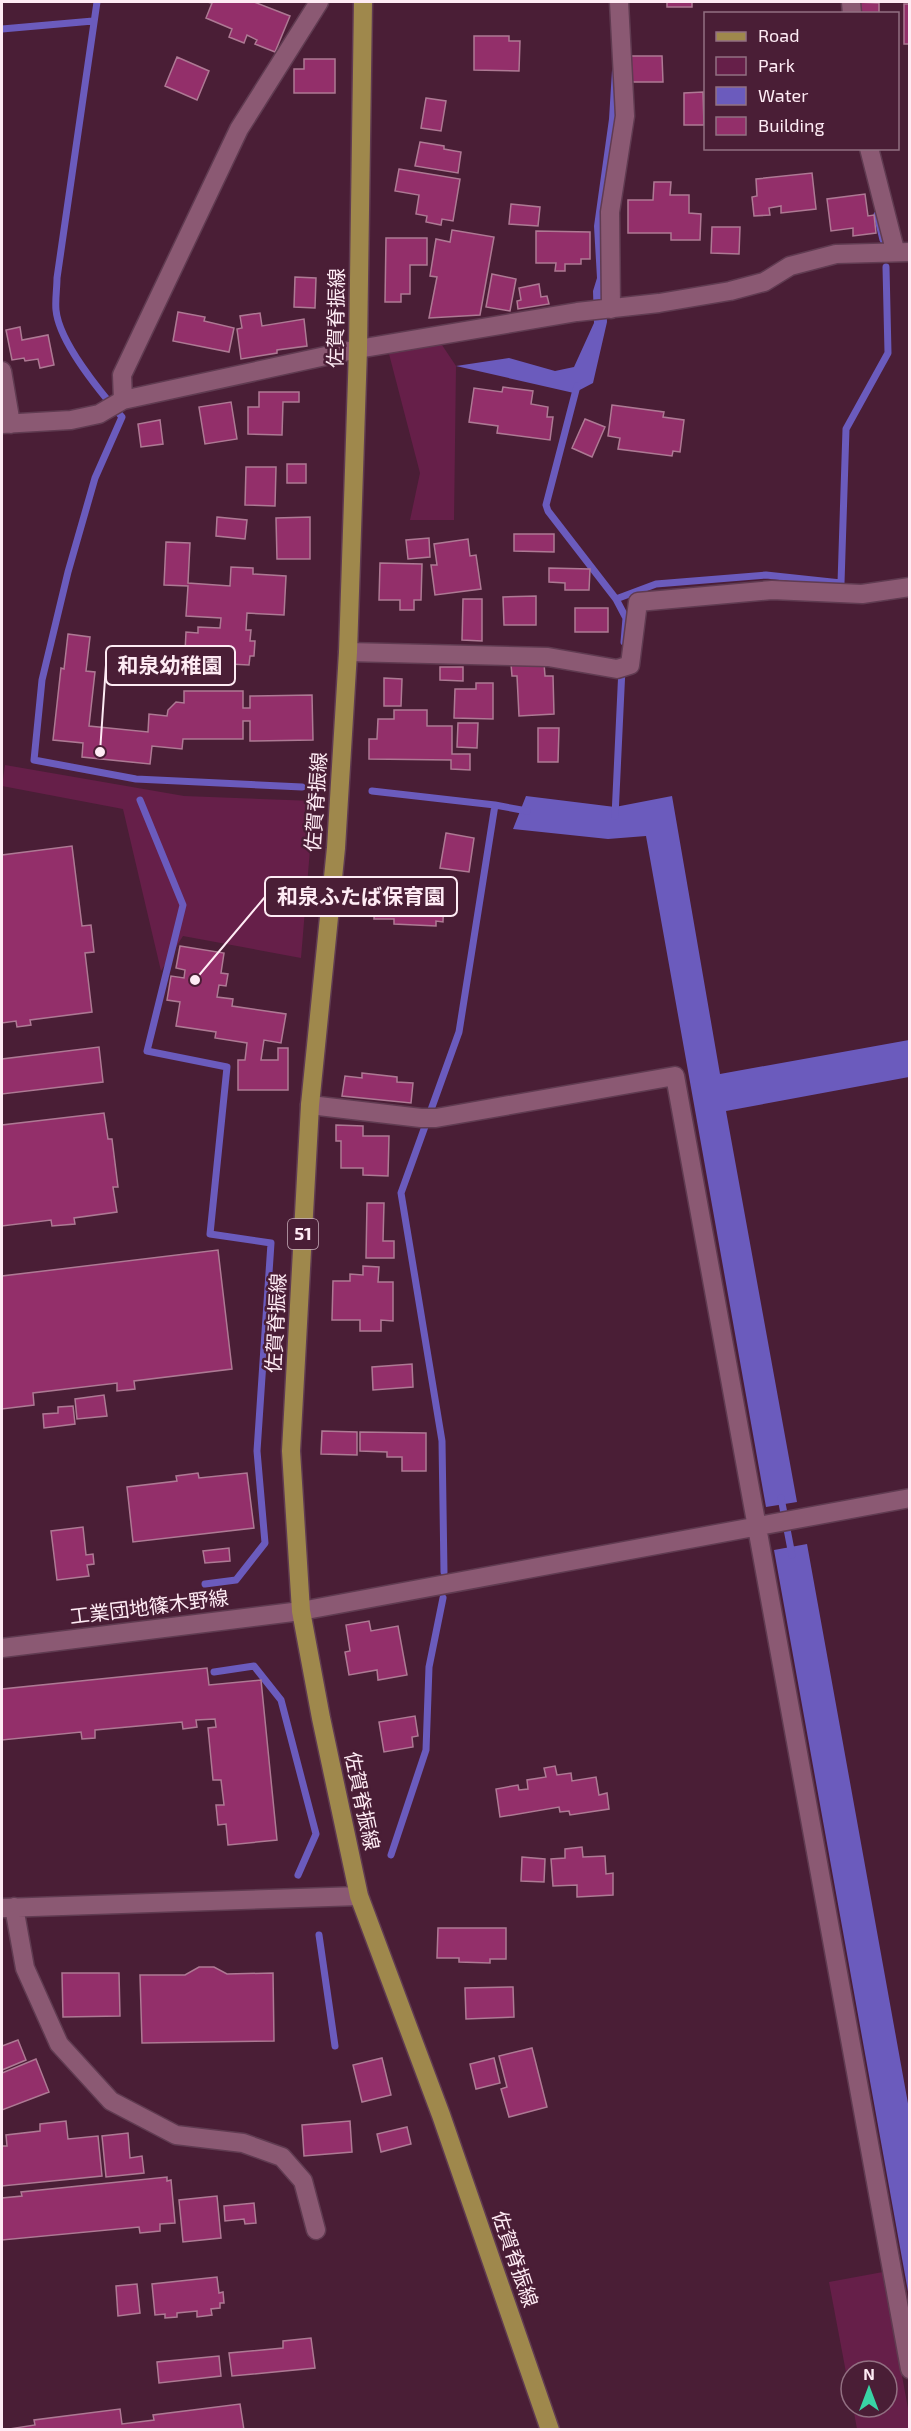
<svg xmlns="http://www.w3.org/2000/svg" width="911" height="2431" viewBox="0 0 911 2431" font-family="'Exo 2','Noto Sans JP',sans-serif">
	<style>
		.green { fill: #661f49 }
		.water { fill: #6b5bbd }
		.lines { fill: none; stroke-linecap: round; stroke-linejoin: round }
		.stream { stroke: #6b5bbd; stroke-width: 7 }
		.building { fill: #932f6a; stroke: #ae7994; stroke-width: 1.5 }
		.minor-casing { stroke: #603b51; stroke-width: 21 }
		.major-casing { stroke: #603b51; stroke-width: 21 }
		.minor { stroke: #8b5973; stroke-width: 18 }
		.major { stroke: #9f884c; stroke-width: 18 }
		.labels { text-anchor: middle; stroke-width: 5; stroke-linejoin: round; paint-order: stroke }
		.shield { fill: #4a1e36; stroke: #c8aebb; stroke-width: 1.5 }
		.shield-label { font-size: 18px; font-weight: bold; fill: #feebf4 }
		.street-label { font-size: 20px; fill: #feebf4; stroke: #4a1e36 }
		.leader { fill: none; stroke: #feebf4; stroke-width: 2 }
		.callout-dot { fill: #feebf4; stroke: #4a1e36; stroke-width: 2 }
		.callout { fill: #4a1e36; stroke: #feebf4; stroke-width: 2 }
		.callout-label { font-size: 21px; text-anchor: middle; font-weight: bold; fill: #feebf4 }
	</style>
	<rect width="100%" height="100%" fill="#4a1e36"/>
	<!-- green -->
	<path class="green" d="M 440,342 L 456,366 L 454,520 L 410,520 L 420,473 L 388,350 Z
		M 5,765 L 184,796 L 314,801 L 301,958 L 183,936 L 161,971 L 123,809 L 2,786 Z
		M 883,2272 L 909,2414 L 909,2429 L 857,2429 L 853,2407 L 887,2407 L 887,2371 L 851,2371 L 851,2399 L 829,2282 Z"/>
	<!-- water -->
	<path class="water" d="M 614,38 L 615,123 L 604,221 L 607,322 L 593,383 L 574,393 L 456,366 L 509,358 L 555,371 L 574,367 L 594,323 L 593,291 L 597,278 L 594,226 L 609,119 Z
		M 526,796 L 615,807 L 672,796 L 720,1074 L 909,1040 L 909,1077 L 726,1111 L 797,1502 L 766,1507 L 646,836 L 608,839 L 513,829 Z
		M 807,1544 L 909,2109 L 909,2297 L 774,1550 Z"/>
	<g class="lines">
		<!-- stream -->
		<path class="stream" d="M 97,2 L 57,278 C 57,288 55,300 56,310 C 59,342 101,393 122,417 L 95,478 L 68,572 L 42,680 L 34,760 L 136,779 L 302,787
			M 2,29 L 93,21
			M 877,215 L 883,240
			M 577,386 L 546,505 L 548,511 L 616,599 L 626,618 L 624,642
			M 616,599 L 656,584 L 766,575 L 841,583 L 846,429 L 888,353 L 886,267
			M 372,791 L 495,805 L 527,811
			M 140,800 L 183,905 L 147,1051 L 227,1067 L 210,1234 L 271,1243 L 257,1451 L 265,1543 L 236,1580 L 205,1584
			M 615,816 L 622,668
			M 781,1498 L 792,1555
			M 444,1572 L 442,1441 L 401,1193 L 459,1032 L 495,805
			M 214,1672 L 254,1666 L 281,1700 L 316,1834 L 298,1875
			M 391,1855 L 426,1750 L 429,1667 L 443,1598
			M 319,1935 L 335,2046"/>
	</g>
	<!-- building -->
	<path class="building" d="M 207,2 L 254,2 L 290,16 L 275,52 L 255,44 L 257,40 L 247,35 L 244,43 L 229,37 L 232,29 L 206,18 L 212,3 Z
		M 640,2 L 692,2 L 692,7 L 667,7 L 667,2 Z
		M 857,2 L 879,3 L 879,14 L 857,14 Z
		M 904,4 L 910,4 L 910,44 L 904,44 Z
		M 474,36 L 509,36 L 509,41 L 520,41 L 519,71 L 474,70 Z
		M 631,56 L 662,56 L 663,82 L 631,82 Z
		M 177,57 L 209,71 L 197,100 L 165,86 Z
		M 304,59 L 335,59 L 335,93 L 294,93 L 294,69 L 304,69 Z
		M 703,92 L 704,125 L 684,125 L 684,93 Z
		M 426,98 L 446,101 L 441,131 L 421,128 Z
		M 420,142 L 444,146 L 444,149 L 461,152 L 458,173 L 415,166 Z
		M 399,169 L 460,179 L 453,221 L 442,219 L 441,225 L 426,222 L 427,216 L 416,214 L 419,195 L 395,191 Z
		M 812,173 L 816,209 L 781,213 L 781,206 L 769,208 L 770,215 L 754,216 L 752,197 L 757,196 L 756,179 Z
		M 654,182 L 671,182 L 670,195 L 689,195 L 689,213 L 701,214 L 700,240 L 671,240 L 671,233 L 628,233 L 628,200 L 653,200 Z
		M 865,194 L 868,216 L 874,215 L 876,233 L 853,236 L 853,228 L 831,231 L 827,199 Z
		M 511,204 L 540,207 L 538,226 L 509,224 Z
		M 712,227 L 740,227 L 739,254 L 711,253 Z
		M 452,230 L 494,237 L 480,315 L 429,318 L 437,277 L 430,276 L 436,239 L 450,242 Z
		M 536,231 L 590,232 L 590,259 L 581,259 L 581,264 L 565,264 L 565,271 L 555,271 L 556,263 L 536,263 Z
		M 386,238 L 427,238 L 427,265 L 410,265 L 410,294 L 401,294 L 401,302 L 385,302 Z
		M 492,274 L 516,279 L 510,311 L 486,307 Z
		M 295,277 L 316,278 L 315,308 L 294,307 Z
		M 539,284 L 541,297 L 547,296 L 549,304 L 518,309 L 517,301 L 521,300 L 519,288 Z
		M 178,312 L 205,317 L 204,321 L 234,328 L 229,352 L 173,341 Z
		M 260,313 L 262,326 L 304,319 L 307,346 L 277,350 L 277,353 L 241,359 L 237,329 L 242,328 L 240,316 Z
		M 20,327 L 22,340 L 48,335 L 54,365 L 40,368 L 38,359 L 25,361 L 24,358 L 12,360 L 6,330 Z
		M 503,387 L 533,391 L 531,404 L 548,407 L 547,417 L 553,417 L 550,440 L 497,433 L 498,426 L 469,422 L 474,388 L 502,392 Z
		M 259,392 L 299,392 L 299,402 L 283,402 L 282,435 L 248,434 L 248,407 L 259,407 Z
		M 231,402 L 237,439 L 205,444 L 199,407 Z
		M 612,405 L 664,412 L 663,417 L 684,420 L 680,452 L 673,451 L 672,456 L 618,449 L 620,438 L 608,436 Z
		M 585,419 L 605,427 L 592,457 L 572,448 Z
		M 160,420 L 163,444 L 141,447 L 138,424 Z
		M 287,464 L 306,464 L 306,483 L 287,483 Z
		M 246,467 L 276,467 L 275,506 L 245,505 Z
		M 217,517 L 247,520 L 245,539 L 216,536 Z
		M 310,517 L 310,559 L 277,559 L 276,518 Z
		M 514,534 L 554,534 L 554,552 L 514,551 Z
		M 429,538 L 430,557 L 408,559 L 406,540 Z
		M 468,539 L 470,556 L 476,555 L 481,589 L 435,595 L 431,565 L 437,565 L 434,544 Z
		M 166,542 L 190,543 L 188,583 L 230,586 L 231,567 L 253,568 L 253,574 L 286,576 L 284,615 L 247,613 L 246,630 L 251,630 L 250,641 L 255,641 L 254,656 L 250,656 L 249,665 L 229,664 L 229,669 L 196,668 L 197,653 L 185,652 L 186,632 L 198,633 L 198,627 L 220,628 L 221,618 L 186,616 L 188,586 L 164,585 Z
		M 380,563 L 422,564 L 421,600 L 414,600 L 414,610 L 400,610 L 400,600 L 379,600 Z
		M 549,568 L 590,569 L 589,590 L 565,590 L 565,583 L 549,582 Z
		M 536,596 L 536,625 L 504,625 L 503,597 Z
		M 463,599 L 482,599 L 482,641 L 462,640 Z
		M 575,608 L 608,608 L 608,632 L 575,632 Z
		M 68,634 L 90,637 L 86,671 L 95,672 L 89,726 L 148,732 L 149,714 L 167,716 L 168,710 L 176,702 L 184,703 L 184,691 L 243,691 L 243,708 L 250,708 L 250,696 L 312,695 L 313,740 L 250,741 L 250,721 L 243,721 L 243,739 L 183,739 L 182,749 L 152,746 L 150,764 L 82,757 L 83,743 L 53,740 L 61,668 L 64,669 Z
		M 544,663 L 545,676 L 553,676 L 554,714 L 519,716 L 517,676 L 512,676 L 511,664 Z
		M 440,667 L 463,667 L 463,681 L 440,680 Z
		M 384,678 L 402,679 L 401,706 L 384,706 Z
		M 476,683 L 493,683 L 493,719 L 454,718 L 455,689 L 476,689 Z
		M 394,710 L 427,710 L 427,726 L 452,726 L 452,754 L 470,754 L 470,770 L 451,769 L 451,760 L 369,759 L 369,739 L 377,739 L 378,719 L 394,719 Z
		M 458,723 L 478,723 L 477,748 L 457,747 Z
		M 538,728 L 559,728 L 558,762 L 538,762 Z
		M 446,833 L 474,838 L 469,872 L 440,868 Z
		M 72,846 L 82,926 L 91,925 L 94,952 L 85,953 L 92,1012 L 30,1020 L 31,1025 L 17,1027 L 16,1021 L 2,1023 L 2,855 Z
		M 370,884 L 426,887 L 426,893 L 444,893 L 443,922 L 436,921 L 436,926 L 394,924 L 394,919 L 374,919 L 375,898 L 370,897 Z
		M 180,946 L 224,953 L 221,973 L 228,974 L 226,986 L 219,985 L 217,997 L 233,999 L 232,1006 L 286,1014 L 281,1043 L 264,1040 L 261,1060 L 278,1060 L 278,1048 L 288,1048 L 288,1090 L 238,1090 L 238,1060 L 245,1060 L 247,1043 L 215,1038 L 216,1032 L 176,1026 L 180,1002 L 167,1000 L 171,976 L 184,978 L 185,970 L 176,968 Z
		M 99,1047 L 103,1082 L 2,1094 L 2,1059 Z
		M 362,1073 L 397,1077 L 397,1082 L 413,1083 L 411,1103 L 342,1096 L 345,1076 L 362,1078 Z
		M 104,1113 L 108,1139 L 112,1139 L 118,1187 L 113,1187 L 117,1212 L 74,1218 L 75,1224 L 52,1226 L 51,1220 L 2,1226 L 2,1125 Z
		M 336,1125 L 363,1126 L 363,1136 L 389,1136 L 388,1176 L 363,1175 L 363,1168 L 341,1168 L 341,1141 L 336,1141 Z
		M 367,1203 L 384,1203 L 383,1241 L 394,1241 L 394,1258 L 366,1258 Z
		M 218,1250 L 232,1369 L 134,1381 L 135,1389 L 117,1391 L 117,1383 L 33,1393 L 34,1405 L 2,1409 L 2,1276 Z
		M 363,1266 L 379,1267 L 378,1282 L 393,1282 L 393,1321 L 381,1320 L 381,1331 L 360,1331 L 360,1320 L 332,1320 L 333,1281 L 350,1281 L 350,1274 L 363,1275 Z
		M 412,1364 L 413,1387 L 373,1390 L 372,1367 Z
		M 104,1395 L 107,1416 L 77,1419 L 75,1399 Z
		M 73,1406 L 75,1424 L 44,1428 L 43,1414 L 58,1413 L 58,1407 Z
		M 322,1431 L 357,1432 L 357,1455 L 321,1454 Z
		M 360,1432 L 426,1433 L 426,1471 L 402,1471 L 402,1457 L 387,1457 L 387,1452 L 360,1451 Z
		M 198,1473 L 199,1478 L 247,1473 L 254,1528 L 133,1542 L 127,1487 L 177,1481 L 176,1476 Z
		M 83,1527 L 86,1555 L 93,1554 L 94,1564 L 87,1565 L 89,1576 L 57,1580 L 51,1531 Z
		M 229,1548 L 230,1561 L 205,1563 L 203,1551 Z
		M 369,1621 L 371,1631 L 398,1626 L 407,1675 L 378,1680 L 377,1670 L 349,1675 L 345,1652 L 350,1651 L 346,1625 Z
		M 207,1668 L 209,1685 L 261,1680 L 277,1840 L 228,1845 L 226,1824 L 218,1825 L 216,1805 L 224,1805 L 221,1780 L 213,1780 L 208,1728 L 216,1727 L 215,1719 L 196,1720 L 197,1727 L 183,1729 L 182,1722 L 95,1730 L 95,1738 L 82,1739 L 81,1732 L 2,1740 L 2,1689 Z
		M 415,1716 L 418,1736 L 412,1737 L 413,1747 L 384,1752 L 379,1722 Z
		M 555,1766 L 557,1775 L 571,1773 L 572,1781 L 596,1777 L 599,1795 L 607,1793 L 609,1809 L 570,1815 L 569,1811 L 560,1812 L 559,1807 L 500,1817 L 496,1789 L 518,1785 L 519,1790 L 528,1789 L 527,1780 L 546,1777 L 544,1768 Z
		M 582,1847 L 583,1857 L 605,1856 L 606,1874 L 613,1873 L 613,1895 L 577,1897 L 577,1885 L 553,1886 L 551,1859 L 565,1858 L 565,1849 Z
		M 522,1857 L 545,1859 L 544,1882 L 521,1881 Z
		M 438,1928 L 506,1928 L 506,1959 L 490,1959 L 490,1963 L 459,1962 L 459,1958 L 437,1958 Z
		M 199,1967 L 214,1967 L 227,1974 L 273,1973 L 274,2041 L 142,2043 L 140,1975 L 185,1975 Z
		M 62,1973 L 119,1973 L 120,2016 L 63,2017 Z
		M 513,1987 L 514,2017 L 466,2019 L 465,1988 Z
		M 18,2040 L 26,2060 L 2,2070 L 2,2046 Z
		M 532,2048 L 547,2107 L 509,2117 L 501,2089 L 507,2087 L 499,2056 Z
		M 382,2058 L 391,2095 L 362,2102 L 353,2065 Z
		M 494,2058 L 500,2083 L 476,2089 L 470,2064 Z
		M 36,2059 L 49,2092 L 2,2110 L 2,2073 Z
		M 66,2121 L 68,2139 L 98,2136 L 102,2176 L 2,2186 L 2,2146 L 7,2146 L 6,2135 L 40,2131 L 40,2124 Z
		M 350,2121 L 352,2152 L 304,2156 L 302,2125 Z
		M 407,2127 L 411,2144 L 381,2152 L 377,2134 Z
		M 128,2133 L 130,2158 L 142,2156 L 144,2173 L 106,2177 L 102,2136 Z
		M 167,2177 L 167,2181 L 171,2180 L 175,2223 L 160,2224 L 160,2231 L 140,2233 L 139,2227 L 2,2240 L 2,2198 L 22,2196 L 21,2192 Z
		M 217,2196 L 221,2238 L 183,2242 L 179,2200 Z
		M 254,2203 L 256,2223 L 245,2224 L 244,2219 L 225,2221 L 224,2206 Z
		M 217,2277 L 219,2293 L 223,2292 L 224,2303 L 220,2303 L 220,2308 L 211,2309 L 212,2315 L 197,2317 L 197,2311 L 177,2313 L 177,2317 L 165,2318 L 165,2314 L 155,2315 L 152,2284 Z
		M 137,2284 L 140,2313 L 118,2316 L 116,2286 Z
		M 311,2338 L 315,2368 L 232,2376 L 229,2353 L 283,2348 L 283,2341 Z
		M 219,2356 L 221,2376 L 159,2383 L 157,2362 Z
		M 240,2404 L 244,2430 L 3,2430 L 35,2425 L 34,2420 L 120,2409 L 122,2424 L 154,2420 L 153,2415 Z"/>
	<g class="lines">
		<defs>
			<path id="minor" d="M 851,2 L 852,14
				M 869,148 L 895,250
				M 611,309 L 610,212 L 625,116 L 619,2
				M 2,371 L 11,424
				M 123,400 L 122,375 L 239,129 L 319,2
				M 2,424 L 71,420 L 99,414 L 123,400 L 358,349 L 577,312 L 659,303 L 730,291 L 764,282 L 790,266 L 836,254 L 910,252
				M 348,652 L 548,657 L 617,669 L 630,665 L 638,602 L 772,590 L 862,594 L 910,587
				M 310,1105 L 421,1118 L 436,1118 L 675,1076 L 910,2369
				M 2,1648 L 301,1611 L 910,1498
				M 14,1907 L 25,1968 L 59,2044 L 111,2101 L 176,2135 L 243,2143 L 282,2157 L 303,2181 L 316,2230
				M 3,1908 L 359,1896"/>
			<path id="major" d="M 363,2 L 358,349 L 348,652 L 336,848 L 310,1105 L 291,1451 L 301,1611 L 321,1718 L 359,1896 L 441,2115 L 550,2430"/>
		</defs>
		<!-- minor casing -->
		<use href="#minor" class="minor-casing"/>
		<!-- major casing -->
		<use href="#major" class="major-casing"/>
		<!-- minor -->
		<use href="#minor" class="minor"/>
		<!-- major -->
		<use href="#major" class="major"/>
	</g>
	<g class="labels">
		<!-- shield labels -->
		<rect class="shield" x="288" y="1219" width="30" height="30" rx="4.5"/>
		<g class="shield-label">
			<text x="303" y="1240">51</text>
		</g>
		<!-- street labels -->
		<g class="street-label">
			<text transform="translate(336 318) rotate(-89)" y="7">佐賀脊振線</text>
			<text transform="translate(316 802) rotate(-86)" y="7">佐賀脊振線</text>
			<text transform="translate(276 1323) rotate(-87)" y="7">佐賀脊振線</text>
			<text transform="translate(149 1607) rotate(-7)" y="7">工業団地篠木野線</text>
			<text transform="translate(362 1801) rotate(78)" y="7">佐賀脊振線</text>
			<text transform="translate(515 2259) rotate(71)" y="7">佐賀脊振線</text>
		</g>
	</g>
	<!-- callouts -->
	<path class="leader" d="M100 752L106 665M195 980L265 897"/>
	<g class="callout-dot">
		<circle cx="100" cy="752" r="6"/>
		<circle cx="195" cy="980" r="6"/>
	</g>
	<g class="callout">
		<rect x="106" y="646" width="129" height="39" rx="6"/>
		<rect x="265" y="877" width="192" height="39" rx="6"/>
	</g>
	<g class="callout-label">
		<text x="170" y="673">和泉幼稚園</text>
		<text x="361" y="904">和泉ふたば保育園</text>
	</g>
	<!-- border -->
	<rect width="911" height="2431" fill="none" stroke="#feebf4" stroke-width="6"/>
	<!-- legend -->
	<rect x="704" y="12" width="195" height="138" fill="#4a1e36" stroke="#927082" stroke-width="1.5"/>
	<rect x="716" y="32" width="30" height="9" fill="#9f884c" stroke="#927082" stroke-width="1.5"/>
	<text x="758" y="42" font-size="18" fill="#feebf4">Road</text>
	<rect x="716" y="57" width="30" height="18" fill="#661f49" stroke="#927082" stroke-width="1.5"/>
	<text x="758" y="72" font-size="18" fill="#feebf4">Park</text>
	<rect x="716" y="87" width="30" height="18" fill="#6b5bbd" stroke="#927082" stroke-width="1.5"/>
	<text x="758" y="102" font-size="18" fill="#feebf4">Water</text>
	<rect x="716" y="117" width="30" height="18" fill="#932f6a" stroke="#927082" stroke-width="1.5"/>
	<text x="758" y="132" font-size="18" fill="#feebf4">Building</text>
	<!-- north arrow -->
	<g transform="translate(869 2389)"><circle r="28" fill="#4a1e36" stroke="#927082" stroke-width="1.5"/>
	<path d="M0-4.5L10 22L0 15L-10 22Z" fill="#39d4a5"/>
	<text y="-9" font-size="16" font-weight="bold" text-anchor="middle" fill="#feebf4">N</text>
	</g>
</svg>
